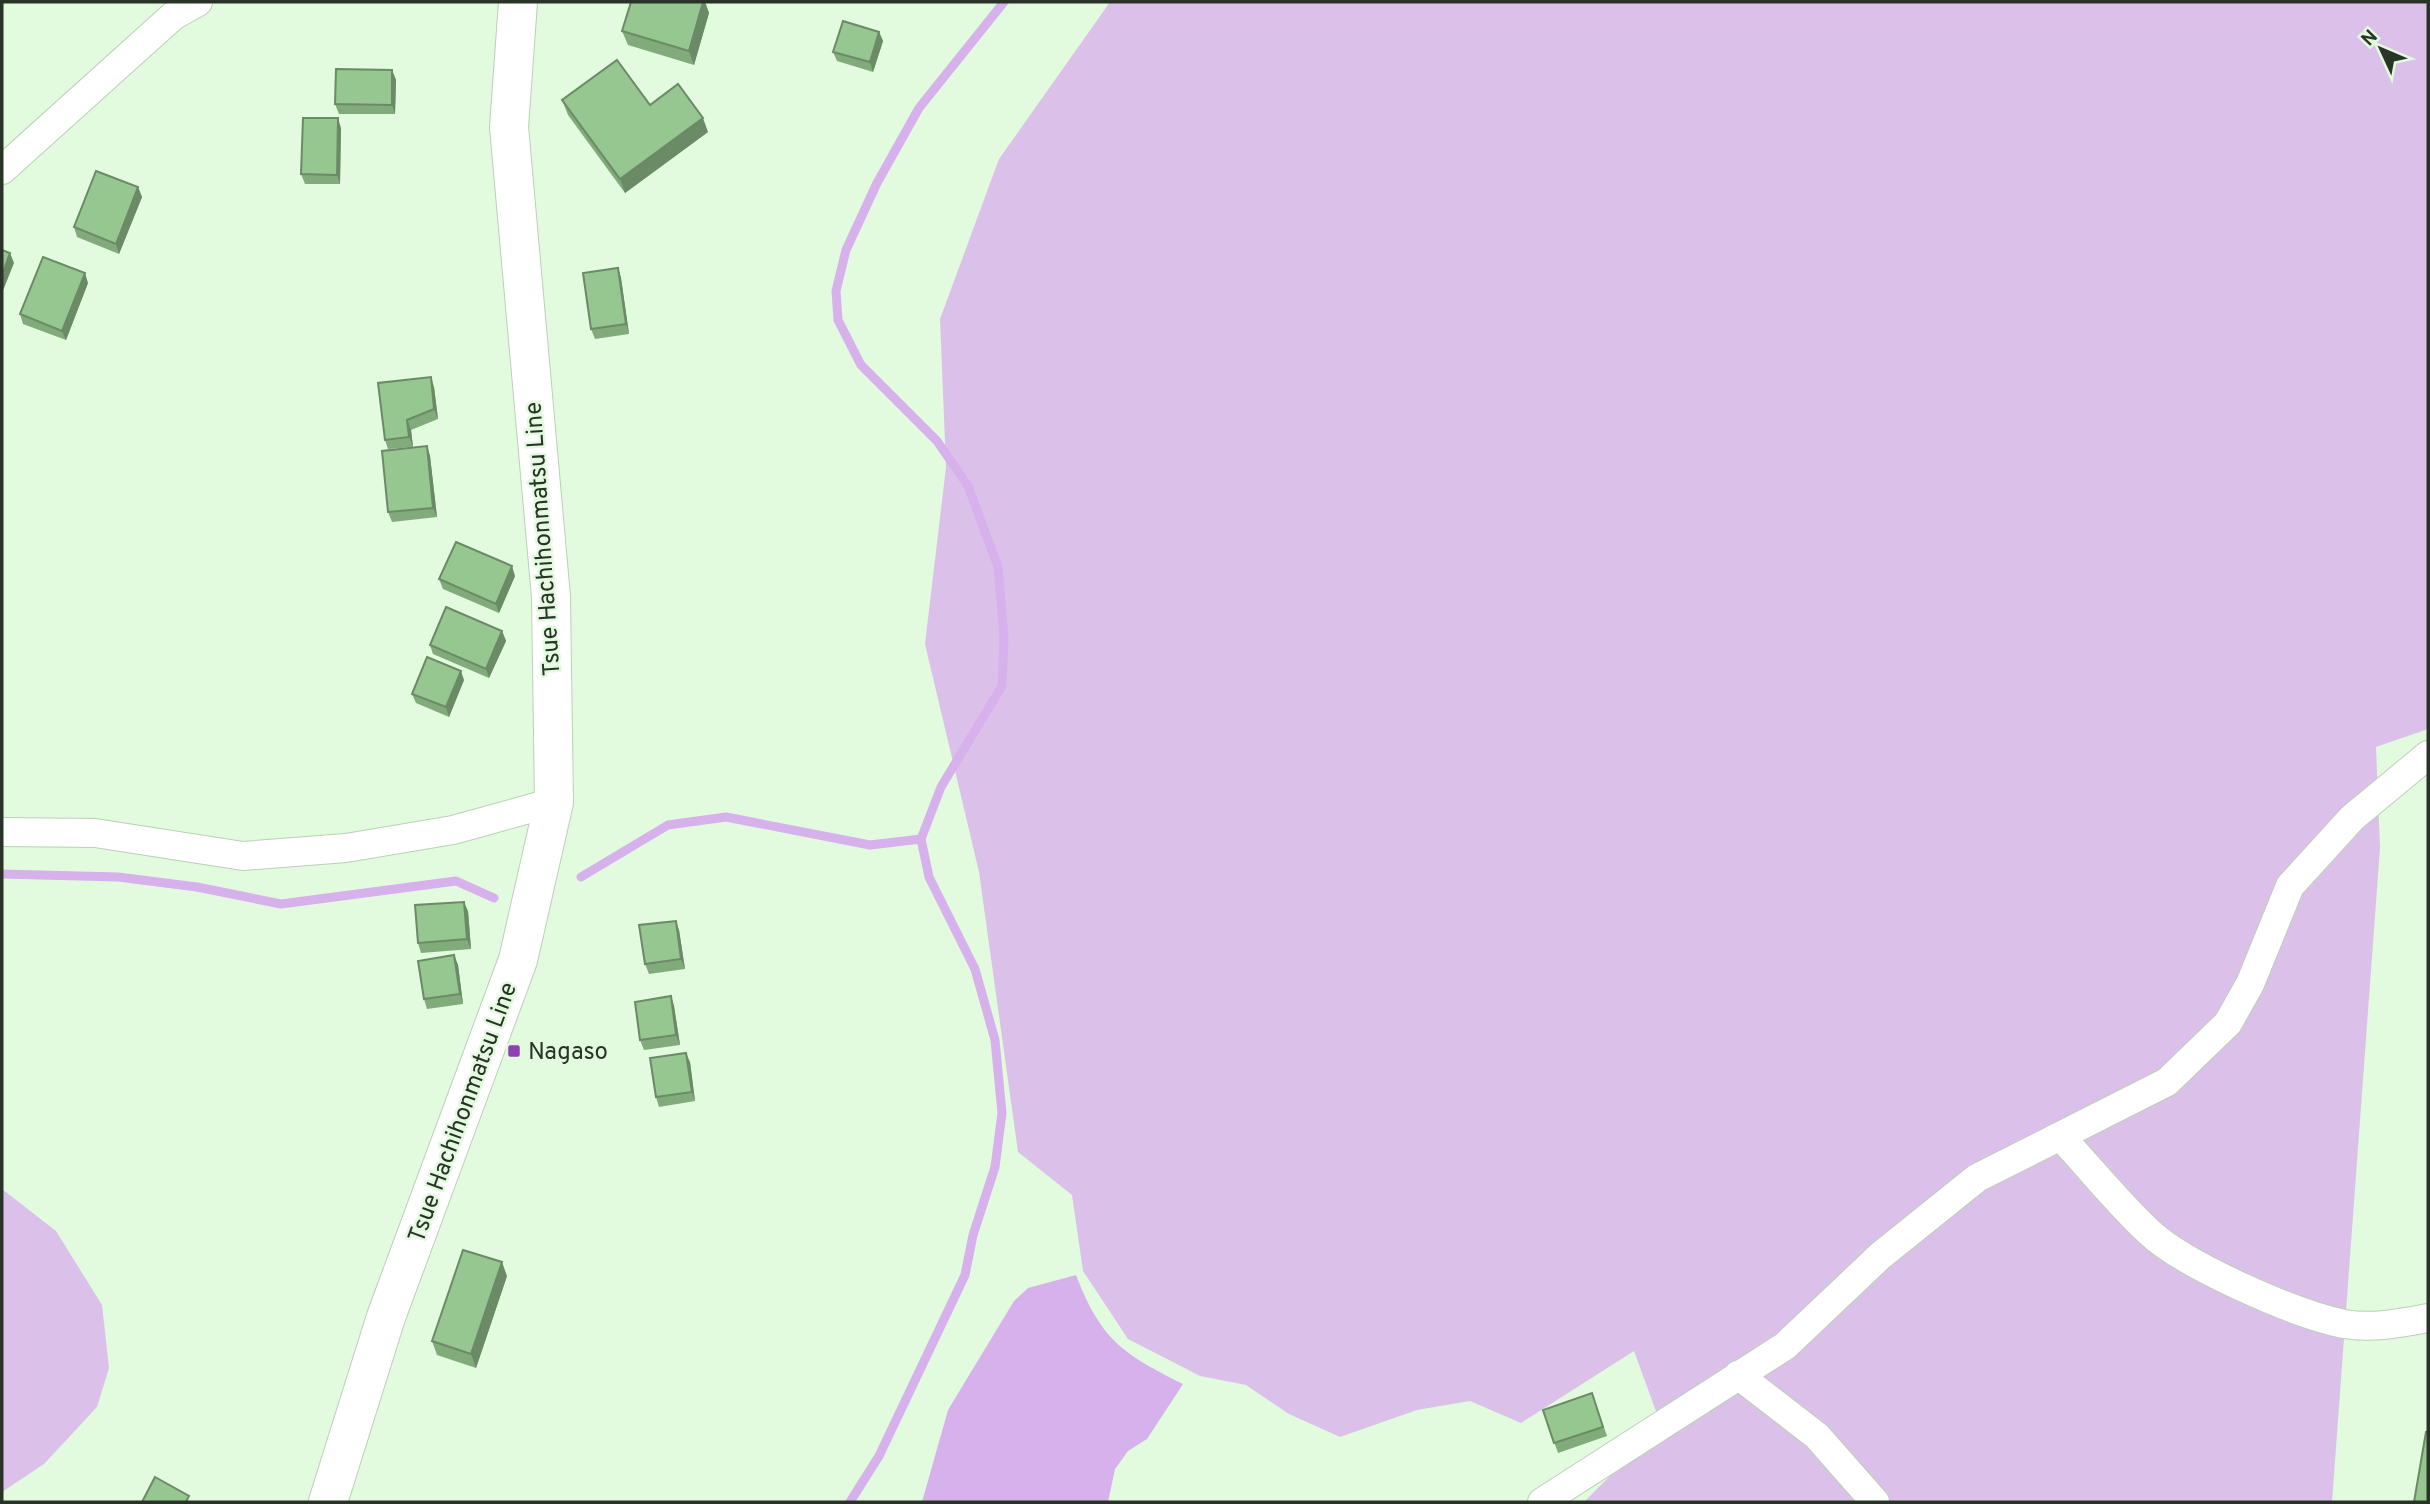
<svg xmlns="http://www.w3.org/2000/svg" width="2430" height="1504" viewBox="0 0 2430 1504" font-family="Overpass,sans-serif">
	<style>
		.green { fill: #dbc1ea }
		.water { fill: #d7b1ec }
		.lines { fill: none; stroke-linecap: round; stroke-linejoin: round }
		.stream { stroke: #d7b1ec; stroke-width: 9 }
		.minor-casing { stroke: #bad1b7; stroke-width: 30 }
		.secondary-casing { stroke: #bad1b7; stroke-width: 40 }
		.minor { stroke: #fff; stroke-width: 28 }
		.secondary { stroke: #fff; stroke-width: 38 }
		.wall { fill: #82ab7c }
		.shaded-wall { fill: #6a8b65 }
		.building { fill: #97c790; stroke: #6a8b65; stroke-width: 2 }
		.poi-dot { fill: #8d41b2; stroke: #e2fade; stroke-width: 2.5 }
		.labels { text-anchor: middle; stroke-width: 5; stroke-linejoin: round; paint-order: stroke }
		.street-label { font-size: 24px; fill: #2a3328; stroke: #e2fade }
		.poi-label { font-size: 24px; fill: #2a3328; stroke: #e2fade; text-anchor: start }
	</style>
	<rect width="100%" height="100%" fill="#e2fade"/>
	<!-- green -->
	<path class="green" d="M 1110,2 L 2428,2 L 2428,729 L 2376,747 L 2380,848 L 2332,1502 L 1584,1502 L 1661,1425 L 1634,1351 L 1521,1423 L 1470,1401 L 1417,1410 L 1340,1437 L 1289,1414 L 1246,1385 L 1200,1376 L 1128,1339 L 1083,1271 L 1072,1195 L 1018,1152 L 979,872 L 925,644 L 946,467 L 940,319 L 999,159 Z
		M 2,1189 L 56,1231 L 102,1305 L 109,1368 L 97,1407 L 44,1464 L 2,1492 Z"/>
	<!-- water -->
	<path class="water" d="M 1076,1275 C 1101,1340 1123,1354 1183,1384 L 1147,1439 L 1128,1451 L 1115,1469 L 1108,1502 L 922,1502 L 948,1410 L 1014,1301 L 1028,1288 Z"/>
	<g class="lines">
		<!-- stream -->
		<path class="stream" d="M 2,874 L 118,877 L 197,887 L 281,904 L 456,881 L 494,898
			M 581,877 L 668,825 L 726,817 L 870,845 L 921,839
			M 850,1502 L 879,1456 L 965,1275 L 973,1235 L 995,1167 L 1002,1113 L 995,1040 L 975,969 L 929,877 L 921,839 L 941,787 L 1002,686 L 1004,637 L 998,567 L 968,486 L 937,441 L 861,365 L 838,320 L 836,291 L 846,250 L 877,183 L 919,108 L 1004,2"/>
		<defs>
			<path id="minor" d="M 2,170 L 173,16 L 198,2
				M 2,832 L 95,833 L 243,856 L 346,848 L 453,830 L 554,802
				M 2061,1137 C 2090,1168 2117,1202 2148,1231 C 2183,1265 2295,1314 2344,1324 C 2373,1329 2400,1323 2428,1318
				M 1738,1375 L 1817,1436 L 1875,1502
				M 1542,1502 L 1785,1346 L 1880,1256 L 1977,1178 L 2167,1082 L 2228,1023 L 2250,984 L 2290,886 L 2352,818 L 2428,755"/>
			<path id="secondary" d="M 328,1502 L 386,1317 L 518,960 L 554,802 L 551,597 L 509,127 L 518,2"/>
		</defs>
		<!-- minor casing -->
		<use href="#minor" class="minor-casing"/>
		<!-- secondary casing -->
		<use href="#secondary" class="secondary-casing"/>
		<!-- minor -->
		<use href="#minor" class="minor"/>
		<!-- secondary -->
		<use href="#secondary" class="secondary"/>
	</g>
	<!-- wall -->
	<path class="wall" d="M 631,2 L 705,2 L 709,13 L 694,65 L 628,45 L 622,31 Z
		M 879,32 L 883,41 L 873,72 L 837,61 L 833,52 Z
		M 392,70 L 396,80 L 395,114 L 339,114 L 335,104 Z
		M 562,100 L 708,132 L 625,193 L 568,115 Z
		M 341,128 L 340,184 L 305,184 L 301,174 Z
		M 138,187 L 142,197 L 119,254 L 77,237 L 74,227 Z
		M 618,268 L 621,278 L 629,334 L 595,339 L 591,329 Z
		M 88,283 L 66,340 L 23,324 L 20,314 Z
		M 434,387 L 438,419 L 411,430 L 413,447 L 388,449 L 385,440 Z
		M 427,446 L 430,456 L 437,517 L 392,522 L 388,512 Z
		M 515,576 L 499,613 L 443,589 L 439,579 Z
		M 502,631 L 506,641 L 489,678 L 433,654 L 430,645 Z
		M 464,680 L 449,717 L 416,703 L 412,694 Z
		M 468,911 L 471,949 L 421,953 L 418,943 Z
		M 679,930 L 685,969 L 649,974 L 645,964 Z
		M 454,955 L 458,965 L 463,1004 L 427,1009 L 424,999 Z
		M 671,996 L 674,1006 L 680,1045 L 644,1050 L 640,1040 Z
		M 690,1062 L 695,1101 L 659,1107 L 656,1097 Z
		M 507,1276 L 476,1368 L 437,1355 L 432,1341 Z
		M 1592,1393 L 1607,1436 L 1558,1453 L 1543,1410 Z"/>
	<!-- shaded-wall -->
	<path class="shaded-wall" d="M 703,2 L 705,2 L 709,13 L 694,65 L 689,51 Z
		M 879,32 L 883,41 L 873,72 L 870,62 Z
		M 392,70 L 396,80 L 395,114 L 392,105 Z
		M 338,118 L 341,128 L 340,184 L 337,175 Z
		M 703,118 L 708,132 L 625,193 L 620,179 Z
		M 138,187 L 142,197 L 119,254 L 116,244 Z
		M 10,253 L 14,263 L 2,293 L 2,275 Z
		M 618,268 L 621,278 L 629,334 L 626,324 Z
		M 85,273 L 88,283 L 66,340 L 62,331 Z
		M 431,377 L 434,387 L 438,419 L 434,409 Z
		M 407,420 L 411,430 L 413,447 L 409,437 Z
		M 427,446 L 430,456 L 437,517 L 433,508 Z
		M 512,566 L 515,576 L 499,613 L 496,604 Z
		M 502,631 L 506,641 L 489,678 L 486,669 Z
		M 461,671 L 464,680 L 449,717 L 446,707 Z
		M 464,902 L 468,911 L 471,949 L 467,939 Z
		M 676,921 L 679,930 L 685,969 L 681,959 Z
		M 454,955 L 458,965 L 463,1004 L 460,994 Z
		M 671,996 L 674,1006 L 680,1045 L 676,1035 Z
		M 686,1053 L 690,1062 L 695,1101 L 692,1092 Z
		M 502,1262 L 507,1276 L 476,1368 L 471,1354 Z"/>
	<!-- building -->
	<path class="building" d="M 631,2 L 703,2 L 689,51 L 622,31 Z
		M 843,21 L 879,32 L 870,62 L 833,52 Z
		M 617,60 L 650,105 L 678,84 L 703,118 L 620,179 L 562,100 Z
		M 336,69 L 392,70 L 392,105 L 335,104 Z
		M 303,118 L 338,118 L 337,175 L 301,174 Z
		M 96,171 L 138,187 L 116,244 L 74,227 Z
		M 2,250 L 10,253 L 2,275 Z
		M 43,257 L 85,273 L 62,331 L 20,314 Z
		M 618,268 L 626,324 L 591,329 L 583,273 Z
		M 431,377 L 434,409 L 407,420 L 409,437 L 385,440 L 378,383 Z
		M 427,446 L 433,508 L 388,512 L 382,451 Z
		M 456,542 L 512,566 L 496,604 L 439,579 Z
		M 446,607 L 502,631 L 486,669 L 430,645 Z
		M 427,657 L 461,671 L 446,707 L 412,694 Z
		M 464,902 L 467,939 L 418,943 L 415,905 Z
		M 676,921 L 681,959 L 645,964 L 639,925 Z
		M 454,955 L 460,994 L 424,999 L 418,961 Z
		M 671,996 L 676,1035 L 640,1040 L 635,1002 Z
		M 686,1053 L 692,1092 L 656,1097 L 650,1058 Z
		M 463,1250 L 502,1262 L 471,1354 L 432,1341 Z
		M 1592,1393 L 1603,1427 L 1554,1443 L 1543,1410 Z
		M 2428,1431 L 2428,1502 L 2414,1502 L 2426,1432 Z
		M 155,1477 L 189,1496 L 186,1502 L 142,1502 Z"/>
	<!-- markers -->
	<rect class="poi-dot" x="507" y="1044" width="14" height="14" rx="3.5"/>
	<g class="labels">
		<!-- street labels -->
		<g class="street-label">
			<text transform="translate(542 539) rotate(-94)" y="8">Tsue Hachihonmatsu Line</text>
			<text transform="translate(462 1112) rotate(-70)" y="8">Tsue Hachihonmatsu Line</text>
		</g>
		<!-- poi labels -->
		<g class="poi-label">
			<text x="528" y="1059">Nagaso</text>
		</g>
	</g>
	<!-- border -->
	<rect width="2430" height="1504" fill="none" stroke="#2a3328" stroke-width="7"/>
	<!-- north arrow -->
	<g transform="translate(2381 49) rotate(314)" stroke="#e2fade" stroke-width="5" paint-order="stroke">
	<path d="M0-5L12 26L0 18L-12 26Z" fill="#2a3328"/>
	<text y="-10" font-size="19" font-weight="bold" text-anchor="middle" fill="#2a3328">N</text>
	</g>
</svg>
